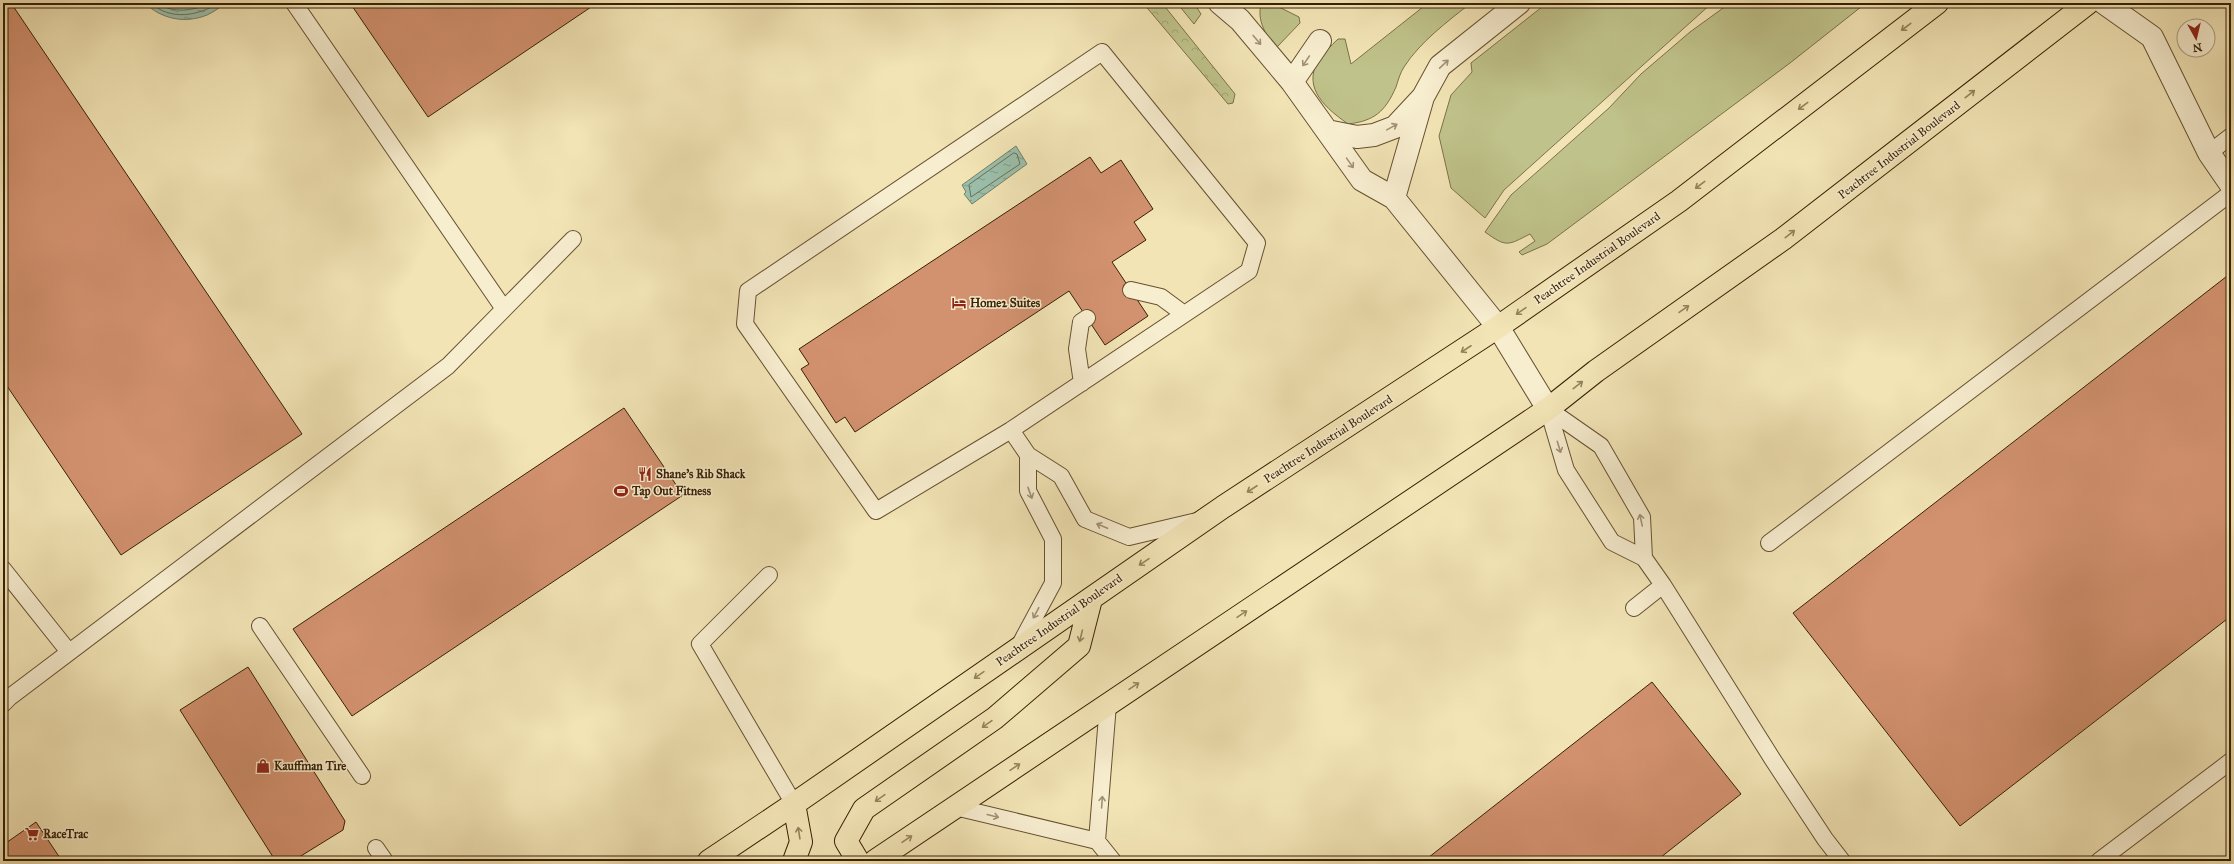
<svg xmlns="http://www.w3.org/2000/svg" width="2234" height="864" viewBox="0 0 2234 864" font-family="'IM FELL Great Primer',serif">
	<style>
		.grass { fill: #bfc28a; stroke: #7c7147 }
		.forest { fill: url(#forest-crowns); stroke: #7c7147 }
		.water { fill: url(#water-ripples); stroke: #737f68 }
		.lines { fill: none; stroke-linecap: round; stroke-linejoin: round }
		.shore { stroke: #6a7058; stroke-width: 1 }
		.building { fill: #d2916f; stroke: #382004 }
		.lane-casing { stroke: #665130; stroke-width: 18 }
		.street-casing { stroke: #665130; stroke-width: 24 }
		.highway-casing { stroke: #382004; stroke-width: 24 }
		.lane { stroke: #f7edcf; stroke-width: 16 }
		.street { stroke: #f7edcf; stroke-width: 22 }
		.highway { stroke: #f2e4b5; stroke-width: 22 }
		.oneway { stroke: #95825c }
		.oneway2 { stroke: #a19174 }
		.labels { text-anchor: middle; stroke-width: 3; stroke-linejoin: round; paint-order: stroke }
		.street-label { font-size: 12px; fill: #382004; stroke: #f7edcf }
		.poi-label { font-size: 12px; font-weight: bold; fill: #382004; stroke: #f7edcf; text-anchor: start }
	</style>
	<defs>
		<pattern id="forest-crowns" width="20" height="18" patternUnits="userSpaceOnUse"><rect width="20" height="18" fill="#bfc28a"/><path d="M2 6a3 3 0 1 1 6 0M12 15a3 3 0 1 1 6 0" fill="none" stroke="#a5a675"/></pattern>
		<pattern id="water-ripples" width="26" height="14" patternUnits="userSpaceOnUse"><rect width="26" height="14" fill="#9bbfab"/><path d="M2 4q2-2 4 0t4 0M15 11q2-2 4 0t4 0" fill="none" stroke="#7f9b89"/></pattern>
	</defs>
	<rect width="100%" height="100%" fill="#f2e4b5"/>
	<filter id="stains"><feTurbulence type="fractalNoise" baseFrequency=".005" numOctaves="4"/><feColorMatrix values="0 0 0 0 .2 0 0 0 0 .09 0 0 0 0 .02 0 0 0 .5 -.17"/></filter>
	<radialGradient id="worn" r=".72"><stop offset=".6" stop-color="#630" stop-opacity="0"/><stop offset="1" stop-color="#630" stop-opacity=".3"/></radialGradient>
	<!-- grass -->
	<path class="grass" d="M 1177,3 L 1194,3 L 1201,14 L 1194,24 Z
		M 1261,3 L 1281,3 L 1279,7 L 1299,17 L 1300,23 L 1277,47 C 1265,35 1257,21 1261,3 Z
		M 1428,3 L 1471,3 C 1448,21 1420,42 1404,67 C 1400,73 1398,81 1396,87 C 1385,112 1374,121 1348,124 C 1327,109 1302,89 1318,61 C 1323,53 1331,46 1338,39 L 1345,39 L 1351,64 Z
		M 1547,3 L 1712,3 L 1504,190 L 1485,218 L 1451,188 L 1439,136 L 1451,95 L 1472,72 L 1471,63 Z
		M 1730,3 L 1866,3 L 1790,63 L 1547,244 L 1522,255 L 1519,252 L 1535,241 L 1530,234 C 1508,245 1507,248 1485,232 L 1511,195 L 1609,108 L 1641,74 L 1690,32 Z"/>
	<!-- forest -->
	<path class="forest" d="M 1143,3 L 1162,3 L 1235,94 L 1233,103 L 1228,104 Z"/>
	<!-- water -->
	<path class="water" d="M 145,3 L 226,3 C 220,7 214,12 207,15 C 185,24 161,19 145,3 Z
		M 1016,146 L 1027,164 L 972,204 L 964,194 L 966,192 L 962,185 Z"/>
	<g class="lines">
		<!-- shore -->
		<path class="shore" d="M 151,3 C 170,21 198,16 219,3
			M 158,3 C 171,14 196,11 209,3
			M 1014,153 L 1017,154 L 1020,164 L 971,197 L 969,185 Z"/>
	</g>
	<!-- building -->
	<path class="building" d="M 3,3 L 11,3 L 302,434 L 121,555 L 3,380 Z
		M 350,3 L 597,3 L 428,117 Z
		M 1090,157 L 1101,173 L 1121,160 L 1153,209 L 1134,222 L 1146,240 L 1112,262 L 1148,316 L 1105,345 L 1069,291 L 855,432 L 845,417 L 836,423 L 801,369 L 809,364 L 799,349 Z
		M 2231,273 L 2231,616 L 1960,826 L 1793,613 Z
		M 624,408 L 683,495 L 352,716 L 293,629 Z
		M 248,667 L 345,821 L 343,830 L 296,859 L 273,857 L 180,710 Z
		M 1652,682 L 1741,794 L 1656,861 L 1424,861 Z
		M 36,822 L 62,861 L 3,861 L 3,845 Z"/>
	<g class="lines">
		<defs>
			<path id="lane" d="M 294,3 L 504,309
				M 2209,153 L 2231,136
				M 1131,290 L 1161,297 L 1184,314
				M 1082,383 L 1077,349 L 1081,322 L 1087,318
				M 1548,409 L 1566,470 L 1612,542 L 1644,558 L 1663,585 L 1773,760 L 1825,839 L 1842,861
				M 1548,409 L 1601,446 L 1642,517 L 1644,558
				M 1011,430 L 1249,271 L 1257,243 L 1102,52 L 748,291 L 745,324 L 876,511 L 1011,430 L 1028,455 L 1061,476 L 1085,519 L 1129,537 L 1197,521
				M 1769,543 L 2231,193
				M 3,569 L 69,652
				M 769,575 L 700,644 L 794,804
				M 1634,608 L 1663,585
				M 260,626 L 362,776
				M 1018,648 L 1053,583 L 1053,539 L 1028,491 L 1028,455
				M 3,704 L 10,697 L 448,366 L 573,239
				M 955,807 L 1097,841 L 1113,861
				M 1097,841 L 1108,704
				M 376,848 L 385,861
				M 2099,861 L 2231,761"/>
			<path id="street" d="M 1220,3 L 1240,20 L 1292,82 L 1362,180 L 1394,198 L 1423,97
				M 2104,3 L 2152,37 L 2209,153 L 2231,185
				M 1292,82 L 1320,41
				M 1327,131 L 1357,137 L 1374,135 L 1395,127 L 1423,97 L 1440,66 L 1519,3
				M 1394,198 L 1498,327 L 1548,409"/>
			<path id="highway" d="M 709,861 L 794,804 L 1223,507 L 1498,327 L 1679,201 L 1937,3
				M 794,861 L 801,842 L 794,804
				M 858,861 L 846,841 L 864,809 L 995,718 L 1079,646 L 1091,599
				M 875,861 L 1548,409 L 1596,371 L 1783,239 L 2088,3"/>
		</defs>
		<!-- lane casing -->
		<use href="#lane" class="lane-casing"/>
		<!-- street casing -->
		<use href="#street" class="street-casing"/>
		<!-- highway casing -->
		<use href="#highway" class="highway-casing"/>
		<!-- lane -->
		<use href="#lane" class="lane"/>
		<!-- street -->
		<use href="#street" class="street"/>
		<!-- highway -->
		<use href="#highway" class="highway"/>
	</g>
	<!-- one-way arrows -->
	<defs><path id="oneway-shaft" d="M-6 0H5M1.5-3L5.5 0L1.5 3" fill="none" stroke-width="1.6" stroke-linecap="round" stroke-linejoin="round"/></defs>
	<g class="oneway">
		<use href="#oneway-shaft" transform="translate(1906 27) rotate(143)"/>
		<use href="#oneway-shaft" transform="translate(1970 94) rotate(-38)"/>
		<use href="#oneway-shaft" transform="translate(1803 106) rotate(143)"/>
		<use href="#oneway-shaft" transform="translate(1700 185) rotate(143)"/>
		<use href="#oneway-shaft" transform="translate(1790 234) rotate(-38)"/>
		<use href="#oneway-shaft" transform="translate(1684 309) rotate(-35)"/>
		<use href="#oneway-shaft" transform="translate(1521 311) rotate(145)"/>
		<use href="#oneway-shaft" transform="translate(1466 349) rotate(147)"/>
		<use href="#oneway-shaft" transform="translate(1578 385) rotate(-38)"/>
		<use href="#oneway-shaft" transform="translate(1252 489) rotate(147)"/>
		<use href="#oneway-shaft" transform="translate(1144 562) rotate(146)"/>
		<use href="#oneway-shaft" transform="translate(1242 614) rotate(-34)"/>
		<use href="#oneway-shaft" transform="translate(1081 636) rotate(104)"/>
		<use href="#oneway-shaft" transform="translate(979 675) rotate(145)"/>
		<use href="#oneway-shaft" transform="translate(1134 686) rotate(-34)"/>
		<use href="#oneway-shaft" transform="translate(987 724) rotate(145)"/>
		<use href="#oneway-shaft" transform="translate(1015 767) rotate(-34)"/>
		<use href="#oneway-shaft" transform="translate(880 798) rotate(145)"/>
		<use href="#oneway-shaft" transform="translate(799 833) rotate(-99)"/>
		<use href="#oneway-shaft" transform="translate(907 839) rotate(-34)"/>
	</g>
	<g class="oneway2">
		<use href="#oneway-shaft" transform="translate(1257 40) rotate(50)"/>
		<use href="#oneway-shaft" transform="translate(1306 61) rotate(124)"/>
		<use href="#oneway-shaft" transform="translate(1444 64) rotate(-43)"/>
		<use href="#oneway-shaft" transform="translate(1392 127) rotate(-29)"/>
		<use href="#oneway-shaft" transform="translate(1350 163) rotate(55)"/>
		<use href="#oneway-shaft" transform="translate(1559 447) rotate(73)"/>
		<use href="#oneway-shaft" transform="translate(1030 493) rotate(70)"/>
		<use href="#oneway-shaft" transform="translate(1641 520) rotate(-102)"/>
		<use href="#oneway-shaft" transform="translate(1102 526) rotate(-157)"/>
		<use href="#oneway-shaft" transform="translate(1036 613) rotate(118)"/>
		<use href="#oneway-shaft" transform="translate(1102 802) rotate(-86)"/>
		<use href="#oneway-shaft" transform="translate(993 816) rotate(14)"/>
	</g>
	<!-- icons -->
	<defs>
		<symbol id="hotel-bare" viewBox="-9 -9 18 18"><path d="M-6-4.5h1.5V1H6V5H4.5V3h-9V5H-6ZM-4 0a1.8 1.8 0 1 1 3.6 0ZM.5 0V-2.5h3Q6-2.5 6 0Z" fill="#8f2418" stroke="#f7edcf" stroke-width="2.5" paint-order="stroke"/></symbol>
		<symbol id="restaurant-bare" viewBox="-9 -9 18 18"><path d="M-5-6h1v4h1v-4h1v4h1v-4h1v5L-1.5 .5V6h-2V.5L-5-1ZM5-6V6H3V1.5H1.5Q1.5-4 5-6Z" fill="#8f2418" stroke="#f7edcf" stroke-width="2.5" paint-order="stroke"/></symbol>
		<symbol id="stadium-bare" viewBox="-9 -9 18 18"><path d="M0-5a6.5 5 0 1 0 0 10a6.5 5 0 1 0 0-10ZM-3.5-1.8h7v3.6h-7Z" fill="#8f2418" stroke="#f7edcf" stroke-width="2.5" paint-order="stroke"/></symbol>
		<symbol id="shop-bare" viewBox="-9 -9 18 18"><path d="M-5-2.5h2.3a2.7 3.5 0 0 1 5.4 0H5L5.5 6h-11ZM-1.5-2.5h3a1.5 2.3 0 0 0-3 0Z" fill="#8f2418" stroke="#f7edcf" stroke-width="2.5" paint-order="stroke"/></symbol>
		<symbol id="supermarket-bare" viewBox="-9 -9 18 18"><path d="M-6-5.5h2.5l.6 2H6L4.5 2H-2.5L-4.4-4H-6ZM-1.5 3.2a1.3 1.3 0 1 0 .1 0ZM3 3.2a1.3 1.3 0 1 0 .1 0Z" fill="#8f2418" stroke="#f7edcf" stroke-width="2.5" paint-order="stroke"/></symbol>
	</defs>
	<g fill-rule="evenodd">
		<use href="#hotel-bare" x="949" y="293" width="20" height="20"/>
		<use href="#restaurant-bare" x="635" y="464" width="20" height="20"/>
		<use href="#stadium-bare" x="611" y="481" width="20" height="20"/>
		<use href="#shop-bare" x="253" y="756" width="20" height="20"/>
		<use href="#supermarket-bare" x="22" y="824" width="20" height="20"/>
	</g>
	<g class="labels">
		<!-- street labels -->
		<g class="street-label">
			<text transform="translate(1899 150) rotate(-38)" y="4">Peachtree Industrial Boulevard</text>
			<text transform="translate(1597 258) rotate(-35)" y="4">Peachtree Industrial Boulevard</text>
			<text transform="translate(1328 439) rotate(-33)" y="4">Peachtree Industrial Boulevard</text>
			<text transform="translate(1059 620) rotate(-35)" y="4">Peachtree Industrial Boulevard</text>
		</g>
		<!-- poi labels -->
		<g class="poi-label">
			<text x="970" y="307">Home2 Suites</text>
			<text x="656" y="478">Shane's Rib Shack</text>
			<text x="632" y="495">Tap Out Fitness</text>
			<text x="274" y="770">Kauffman Tire</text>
			<text x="43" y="838">RaceTrac</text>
		</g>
	</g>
	<!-- margin -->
	<rect width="2234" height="864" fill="none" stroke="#f2e4b5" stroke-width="16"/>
	<rect x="4" y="4" width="2226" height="856" fill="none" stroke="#382004" stroke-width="2"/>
	<rect x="8" y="8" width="2218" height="848" fill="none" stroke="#382004"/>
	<!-- north arrow -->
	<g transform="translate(2196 38) rotate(172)"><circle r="19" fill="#f7edcf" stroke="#ab9b7e"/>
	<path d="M0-3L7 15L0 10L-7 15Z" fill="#8f2418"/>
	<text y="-6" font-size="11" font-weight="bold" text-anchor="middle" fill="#382004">N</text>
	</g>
	<rect width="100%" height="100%" filter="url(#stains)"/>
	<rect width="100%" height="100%" fill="url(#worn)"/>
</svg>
